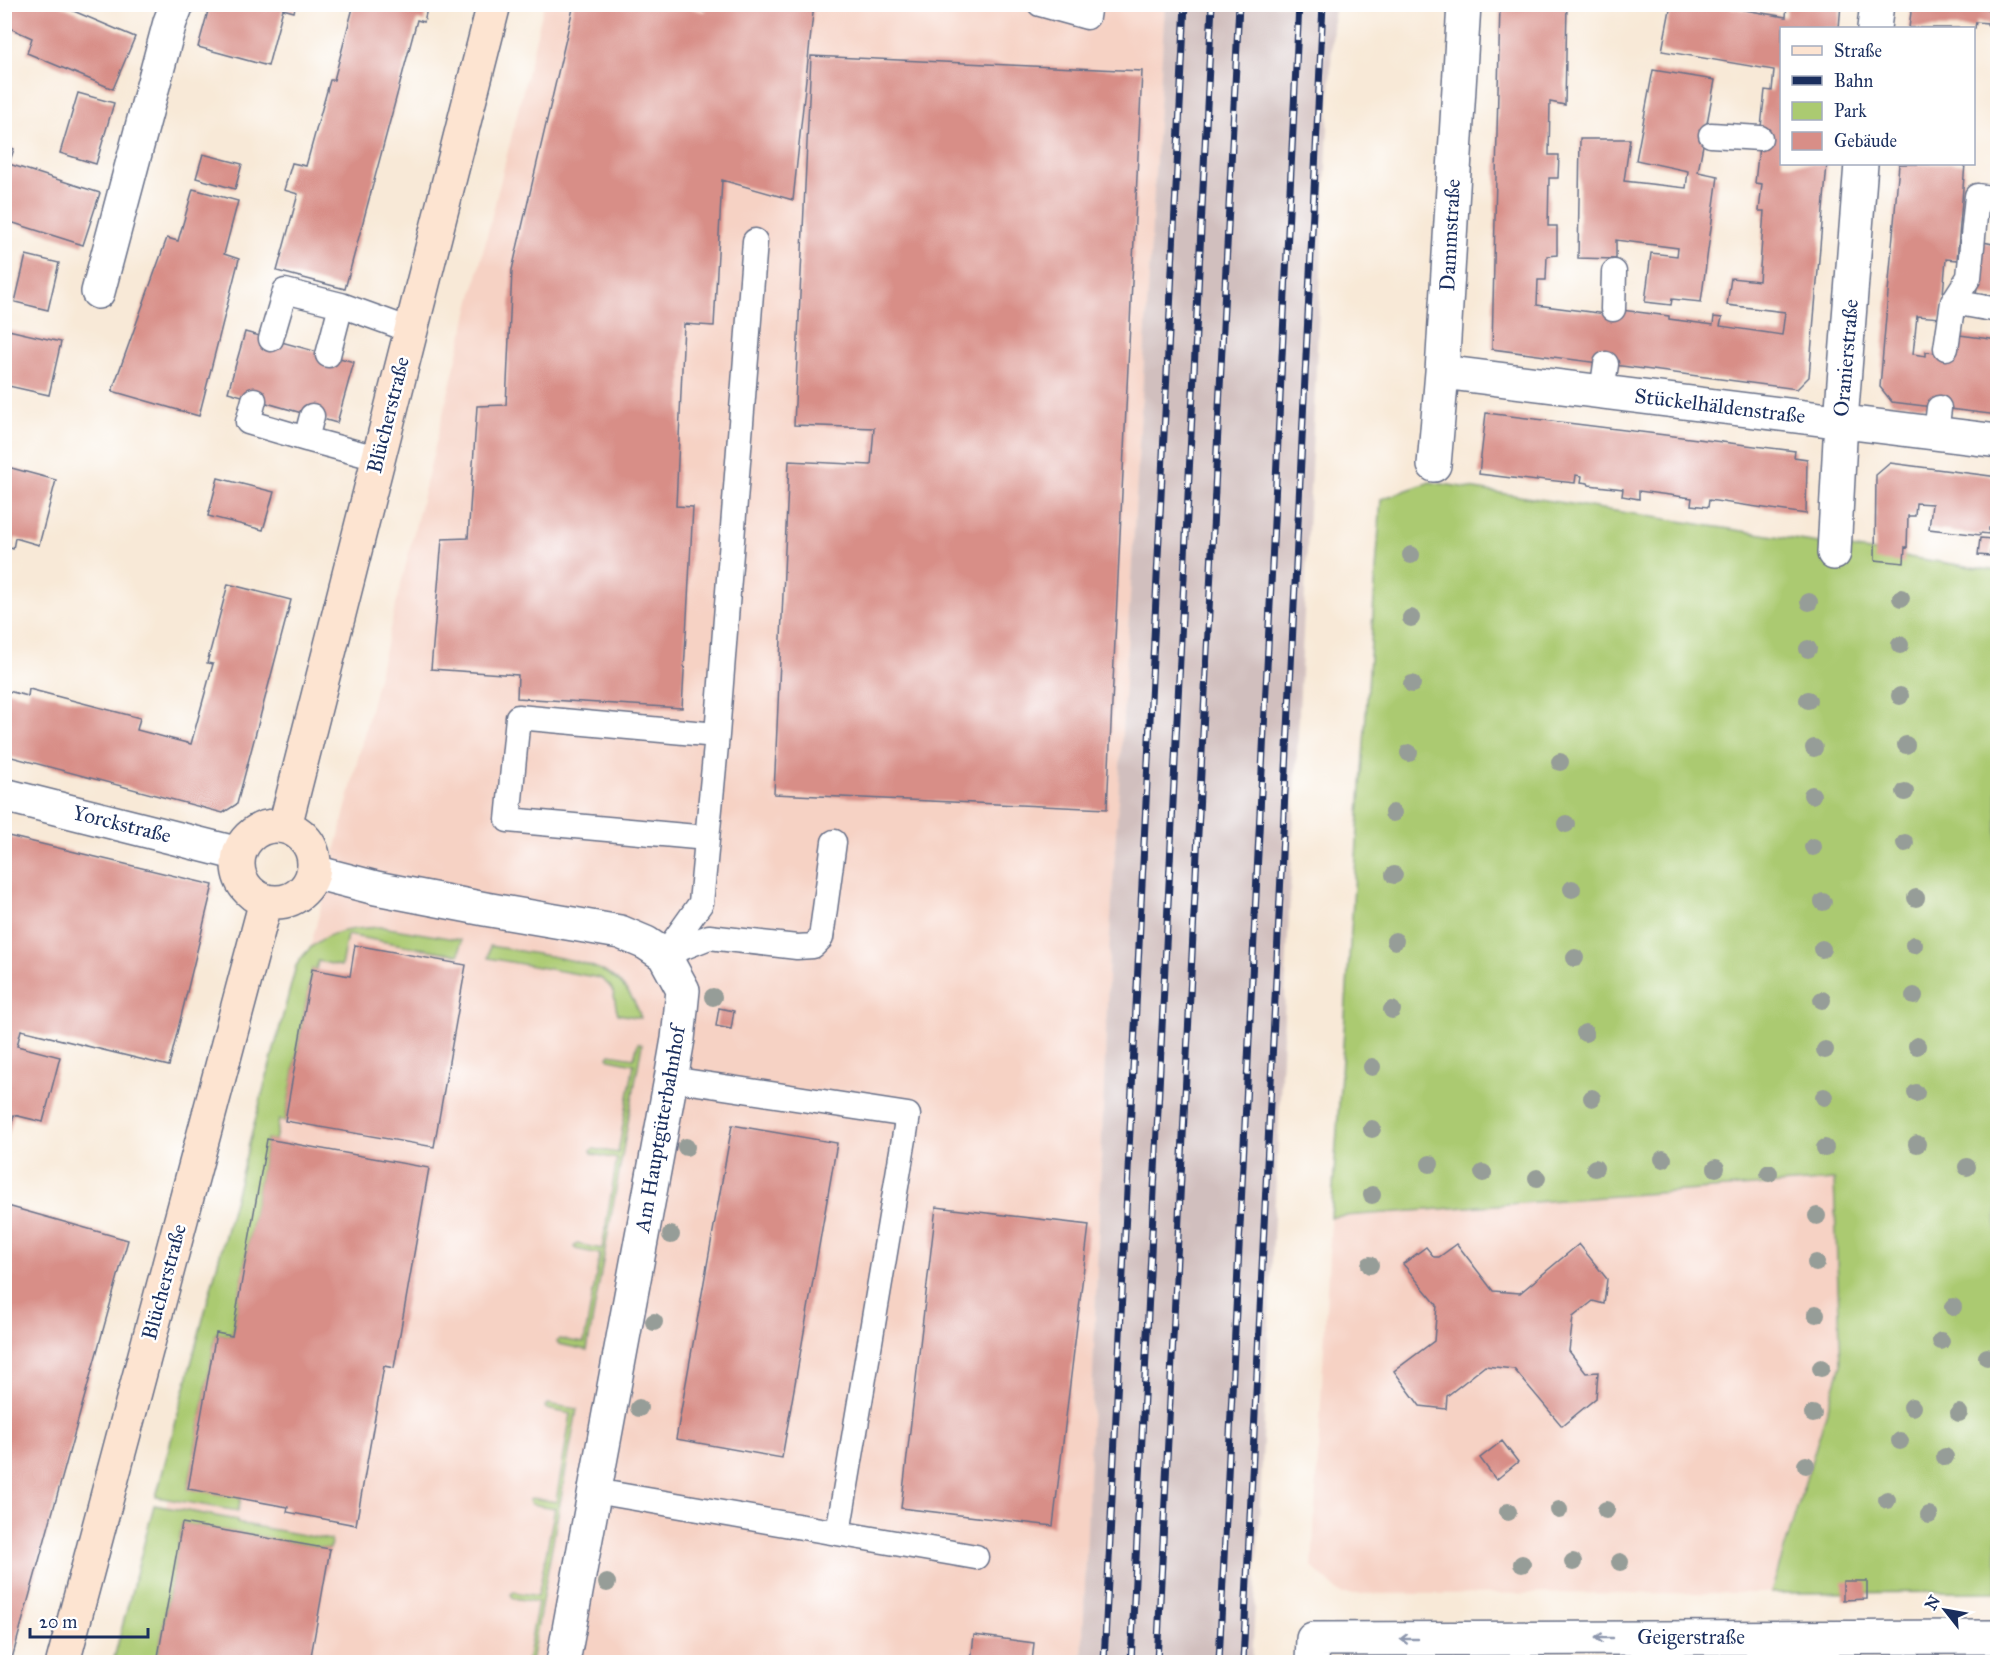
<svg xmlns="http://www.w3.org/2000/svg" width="2002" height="1667" viewBox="0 0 2002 1667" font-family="'IM FELL Great Primer',serif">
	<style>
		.built { fill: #f6d2c4 }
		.industrial { fill: #d1bfbe }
		.green { fill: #abca71; stroke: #637c68; stroke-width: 1.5 }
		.building { fill: #d88e87 }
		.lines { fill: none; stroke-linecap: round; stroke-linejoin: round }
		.lane-casing { stroke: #687088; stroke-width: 27 }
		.street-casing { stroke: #687088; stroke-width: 36 }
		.secondary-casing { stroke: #687088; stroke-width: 36 }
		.lane { stroke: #fff; stroke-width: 24 }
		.street { stroke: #fff; stroke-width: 33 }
		.secondary { stroke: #fde4d1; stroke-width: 33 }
		.rail-casing { stroke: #1b2f5e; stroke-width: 7 }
		.rail { stroke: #fff; stroke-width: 4.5; stroke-dasharray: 14; stroke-linecap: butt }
		.tree { fill: #969d98 }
		.oneway { stroke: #8d97ae }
		.labels { text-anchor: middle; stroke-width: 5; stroke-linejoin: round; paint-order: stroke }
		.street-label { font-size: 21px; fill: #1b2f5e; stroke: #fff }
	</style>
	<rect width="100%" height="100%" fill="#fff"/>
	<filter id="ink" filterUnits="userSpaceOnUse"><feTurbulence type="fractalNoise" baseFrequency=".0167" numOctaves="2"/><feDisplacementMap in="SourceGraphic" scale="12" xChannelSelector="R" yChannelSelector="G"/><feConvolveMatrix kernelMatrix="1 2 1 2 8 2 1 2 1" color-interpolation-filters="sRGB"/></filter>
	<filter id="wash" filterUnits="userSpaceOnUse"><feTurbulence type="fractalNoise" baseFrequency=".008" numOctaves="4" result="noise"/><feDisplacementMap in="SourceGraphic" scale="24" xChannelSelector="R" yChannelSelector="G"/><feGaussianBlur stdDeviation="1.35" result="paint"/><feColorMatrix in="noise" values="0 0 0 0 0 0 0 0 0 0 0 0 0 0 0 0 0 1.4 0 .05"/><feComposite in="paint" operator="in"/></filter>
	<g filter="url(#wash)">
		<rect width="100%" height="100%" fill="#f8e9d7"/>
		<!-- built -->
		<path class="built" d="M 544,5 L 1165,5 L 1109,952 L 1082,1662 L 129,1662 L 209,1328 L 326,888 Z
			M 1834,1180 L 1841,1365 L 1771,1593 L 1341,1594 L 1312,1567 L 1331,1217 Z"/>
		<!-- industrial -->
		<path class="industrial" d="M 1165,4 L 1334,5 L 1252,1662 L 1082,1662 L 1109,952 Z"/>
		<!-- green -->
		<path class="green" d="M 1430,482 L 1997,571 L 1997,1592 L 1771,1593 L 1841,1365 L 1834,1180 L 1331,1217 L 1381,499 Z
			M 382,927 L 461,940 L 459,955 L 347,935 L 341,966 L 318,961 L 316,970 L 312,969 L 285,1121 L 279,1120 L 275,1141 L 267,1139 L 232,1336 L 216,1333 L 188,1489 L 241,1498 L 238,1511 L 156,1497 L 296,966 C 317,931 345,929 382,927 Z
			M 490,946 C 510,949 530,953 550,956 C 593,964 626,972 641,1018 L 618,1014 C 612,998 619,990 600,978 L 488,958 Z
			M 638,1043 L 642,1044 L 587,1350 L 559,1344 L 557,1341 L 559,1339 L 584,1343 L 600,1254 L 576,1249 L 574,1247 L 577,1244 L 602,1249 L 617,1159 L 593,1154 L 591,1151 L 594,1149 L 618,1153 L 634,1064 L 610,1059 L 608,1057 L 610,1054 L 634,1058 Z
			M 547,1404 L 577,1409 L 531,1662 L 527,1662 L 538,1602 L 513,1598 L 511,1594 L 514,1592 L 538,1596 L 555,1508 L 531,1504 L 529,1500 L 532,1498 L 556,1502 L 571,1414 L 547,1409 L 545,1407 Z
			M 154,1505 L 237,1520 L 237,1523 L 331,1540 L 330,1549 L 182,1523 L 157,1662 L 113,1662 Z"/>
		<g id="blocks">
			<!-- building -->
			<path class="building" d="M 5,4 L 57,4 L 135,37 L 113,89 L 27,53 L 32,38 L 5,26 Z
				M 210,4 L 296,4 L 294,12 L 283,9 L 268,66 L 198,47 Z
				M 354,4 L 428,4 L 424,22 L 417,20 L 345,289 L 277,271 L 298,194 L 284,190 L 292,163 L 306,166 L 330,80 L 334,80 Z
				M 574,4 L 676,4 L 704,12 L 706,4 L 814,4 L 793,200 L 722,180 L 714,326 L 684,324 L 676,506 L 693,507 L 682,708 L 517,698 L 518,675 L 431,669 L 442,539 L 468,538 L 477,406 L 506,405 L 512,270 Z
				M 1500,4 L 1567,4 L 1565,105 L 1550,102 L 1549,155 L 1559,155 L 1558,178 L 1549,178 L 1548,226 L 1557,226 L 1557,255 L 1547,256 L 1546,280 L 1538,280 L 1537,305 L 1606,314 L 1613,309 L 1669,316 L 1669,319 L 1713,325 L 1714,317 L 1722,318 L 1720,326 L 1782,335 L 1785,312 L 1727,305 L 1731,278 L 1759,281 L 1764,211 L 1759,211 L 1762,184 L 1755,183 L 1765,90 L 1772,91 L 1774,70 L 1662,51 L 1671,4 L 1710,4 L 1786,17 L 1787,4 L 1841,4 L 1839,28 L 1782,28 L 1782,164 L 1827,164 L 1809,377 L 1797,389 L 1492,349 Z
				M 1912,4 L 1989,4 L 1988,9 L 1998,10 L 1998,32 L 1987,25 L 1988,23 L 1976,22 L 1975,28 L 1909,28 Z
				M 811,56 L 1142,71 L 1107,809 L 774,794 L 789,461 L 871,465 L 874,428 L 794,425 Z
				M 1653,70 L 1715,80 L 1698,172 L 1718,176 L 1701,302 L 1672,299 L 1671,305 L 1645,302 L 1651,253 L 1677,256 L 1678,248 L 1616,240 L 1616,259 L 1578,258 L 1580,139 L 1630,139 L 1624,181 L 1686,188 L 1688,171 L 1636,160 Z
				M 78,93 L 114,103 L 96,164 L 60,153 Z
				M 4,145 L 14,149 L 9,164 L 100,193 L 83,245 L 4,220 Z
				M 203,154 L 242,164 L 235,189 L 196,178 Z
				M 1899,164 L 1965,164 L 1957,260 L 1946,259 L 1941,318 L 1917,316 L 1913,354 L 1926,356 L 1926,352 L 1937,353 L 1952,334 L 1998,340 L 1998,415 L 1892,402 L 1880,387 Z
				M 193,189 L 238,201 L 224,254 L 239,259 L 199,416 L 112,391 L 167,238 L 178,241 Z
				M 1994,237 L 1998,237 L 1998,298 L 1976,295 L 1983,242 L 1993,244 Z
				M 26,255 L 59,263 L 48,310 L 15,302 Z
				M 4,329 L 61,342 L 49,395 L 4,385 Z
				M 245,332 L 354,362 L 337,423 L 228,392 Z
				M 1486,413 L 1795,451 L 1794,457 L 1807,459 L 1806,514 L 1709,500 L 1708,507 L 1691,505 L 1692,498 L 1639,491 L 1639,499 L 1622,496 L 1623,489 L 1589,485 L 1588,483 L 1581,482 L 1582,476 L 1576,475 L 1575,483 L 1537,479 L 1537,481 L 1479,474 Z
				M 1890,463 L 1998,477 L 1998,529 L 1989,528 L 1989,534 L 1980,533 L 1980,535 L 1929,529 L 1932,504 L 1916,503 L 1915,516 L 1908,516 L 1907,548 L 1905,547 L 1904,563 L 1875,560 L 1876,475 Z
				M 4,466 L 56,480 L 39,545 L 15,538 L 13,549 L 4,546 Z
				M 218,478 L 274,492 L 263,530 L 208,516 Z
				M 1980,538 L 1992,539 L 1990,556 L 1978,555 Z
				M 228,584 L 291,600 L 237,804 L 223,813 L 4,755 L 4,690 L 28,696 L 29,689 L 140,718 L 137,730 L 191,744 L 213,664 L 207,663 Z
				M 4,835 L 213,885 L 169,1066 L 21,1030 L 17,1046 L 60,1057 L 43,1122 L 14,1115 L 5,1147 Z
				M 355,945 L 466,965 L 434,1147 L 285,1121 L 312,969 L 350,976 Z
				M 719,1008 L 734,1011 L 731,1029 L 716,1026 Z
				M 732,1125 L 837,1143 L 782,1458 L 676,1439 Z
				M 267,1139 L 429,1168 L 394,1368 L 384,1366 L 356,1525 L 287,1512 L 288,1507 L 188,1489 L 216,1333 L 232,1336 Z
				M 4,1205 L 128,1240 L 11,1662 L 4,1662 Z
				M 936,1207 L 1089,1225 L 1053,1526 L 901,1508 Z
				M 1457,1244 L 1493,1291 L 1520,1293 L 1579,1244 L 1607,1279 L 1604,1304 L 1593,1301 L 1573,1317 L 1569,1351 L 1586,1373 L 1598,1372 L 1596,1398 L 1562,1426 L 1514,1369 L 1485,1366 L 1447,1396 L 1446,1409 L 1420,1406 L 1394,1371 L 1434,1341 L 1437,1305 L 1403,1264 L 1426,1247 L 1434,1257 L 1439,1257 Z
				M 1502,1441 L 1518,1462 L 1496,1480 L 1480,1458 Z
				M 182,1523 L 330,1549 L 310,1662 L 157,1662 Z
				M 1843,1581 L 1867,1581 L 1867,1599 L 1843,1600 Z
				M 974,1635 L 1034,1643 L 1032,1662 L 971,1662 Z"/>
		</g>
	</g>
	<g filter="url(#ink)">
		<use href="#blocks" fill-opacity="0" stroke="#687088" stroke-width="1.5"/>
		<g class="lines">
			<defs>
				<path id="lane" d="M 1040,4 L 1087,17 L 1089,4
					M 1711,135 L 1760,138
					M 1953,302 L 1998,310
					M 1613,309 L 1614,272
					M 271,339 L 285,291 L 341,305
					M 1946,348 L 1953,302 L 1969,277 L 1977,196 L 1998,199
					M 328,355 L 341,305 L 410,330
					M 1602,392 L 1606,364
					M 254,400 L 248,422 L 306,439
					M 312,416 L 306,439 L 377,458
					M 1936,434 L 1939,408
					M 707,838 L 508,820 L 518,717 L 717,735
					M 664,955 L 701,903 L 717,735 L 755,241
					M 664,955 L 709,937 L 797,947 L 813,946 L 821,938 L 834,842
					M 671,1079 L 908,1115 L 838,1533
					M 595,1491 L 976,1557"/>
				<path id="street" d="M 1874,28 L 1877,4
					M 98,292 L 170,22 L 177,4
					M 1442,372 L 1998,441
					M 1434,465 L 1442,372 L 1464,4
					M 1834,553 L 1841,421 L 1861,164
					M 4,795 L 239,854
					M 314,872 L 376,888 L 485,909 L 620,932 L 646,943 L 664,955 L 683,990 L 678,1039 L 671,1079 L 563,1662
					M 1312,1662 L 1313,1639 L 1998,1637"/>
				<path id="secondary" d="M238 864a38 38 0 1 1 76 0a38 38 0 1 1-76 0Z
					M 285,826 L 494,4
					M 63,1662 L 266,901"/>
			</defs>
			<!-- lane casing -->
			<use href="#lane" class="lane-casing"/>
			<!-- street casing -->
			<use href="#street" class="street-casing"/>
			<!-- secondary casing -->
			<use href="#secondary" class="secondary-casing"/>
			<!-- lane -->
			<use href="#lane" class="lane"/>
			<!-- street -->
			<use href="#street" class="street"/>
			<!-- secondary -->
			<use href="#secondary" class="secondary"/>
			<defs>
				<path id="rail" d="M 1104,1662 L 1185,4
					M 1131,1662 L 1212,4
					M 1157,1662 L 1239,4
					M 1219,1662 L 1299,4
					M 1243,1662 L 1323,4"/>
			</defs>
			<!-- rail casing -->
			<use href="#rail" class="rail-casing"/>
			<!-- rail -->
			<use href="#rail" class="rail"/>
		</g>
		<!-- trees -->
		<g class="tree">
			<circle cx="1411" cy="555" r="9"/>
			<circle cx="1901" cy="598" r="9"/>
			<circle cx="1809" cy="602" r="9"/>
			<circle cx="1411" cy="618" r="9"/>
			<circle cx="1900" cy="645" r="9"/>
			<circle cx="1808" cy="649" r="9"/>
			<circle cx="1412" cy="684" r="9"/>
			<circle cx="1900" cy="696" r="9"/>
			<circle cx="1808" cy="700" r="9"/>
			<circle cx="1906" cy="745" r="9"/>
			<circle cx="1814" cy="748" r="9"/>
			<circle cx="1409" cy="753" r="9"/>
			<circle cx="1560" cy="762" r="9"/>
			<circle cx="1905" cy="792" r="9"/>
			<circle cx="1812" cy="795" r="9"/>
			<circle cx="1393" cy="813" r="9"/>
			<circle cx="1566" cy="824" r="9"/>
			<circle cx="1905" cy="843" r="9"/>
			<circle cx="1813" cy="847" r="9"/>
			<circle cx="1394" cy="875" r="9"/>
			<circle cx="1572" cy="889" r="9"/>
			<circle cx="1916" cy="898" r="9"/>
			<circle cx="1823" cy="902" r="9"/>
			<circle cx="1395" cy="941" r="9"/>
			<circle cx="1914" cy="945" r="9"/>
			<circle cx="1822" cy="949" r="9"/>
			<circle cx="1575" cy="958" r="9"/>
			<circle cx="1914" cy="996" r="9"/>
			<circle cx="713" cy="997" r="9"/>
			<circle cx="1822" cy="1000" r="9"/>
			<circle cx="1392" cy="1010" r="9"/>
			<circle cx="1585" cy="1033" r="9"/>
			<circle cx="1917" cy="1046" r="9"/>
			<circle cx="1825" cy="1050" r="9"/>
			<circle cx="1372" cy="1067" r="9"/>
			<circle cx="1916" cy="1093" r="9"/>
			<circle cx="1824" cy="1097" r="9"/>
			<circle cx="1592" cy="1098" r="9"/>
			<circle cx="1372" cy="1129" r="9"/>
			<circle cx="1917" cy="1144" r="9"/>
			<circle cx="686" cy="1147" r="9"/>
			<circle cx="1825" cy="1148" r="9"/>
			<circle cx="1663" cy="1159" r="9"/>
			<circle cx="1430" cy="1164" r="9"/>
			<circle cx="1967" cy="1167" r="9"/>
			<circle cx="1595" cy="1168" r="9"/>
			<circle cx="1716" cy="1168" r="9"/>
			<circle cx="1483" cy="1173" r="9"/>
			<circle cx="1769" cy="1173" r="9"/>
			<circle cx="1537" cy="1178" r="9"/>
			<circle cx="1372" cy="1195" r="9"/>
			<circle cx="1817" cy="1216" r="9"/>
			<circle cx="671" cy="1235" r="9"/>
			<circle cx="1816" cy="1263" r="9"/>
			<circle cx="1370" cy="1265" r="9"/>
			<circle cx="1953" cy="1307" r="9"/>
			<circle cx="1816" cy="1314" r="9"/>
			<circle cx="654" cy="1322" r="9"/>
			<circle cx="1941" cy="1341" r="9"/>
			<circle cx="1987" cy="1357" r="9"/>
			<circle cx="1821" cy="1368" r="9"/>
			<circle cx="1912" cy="1407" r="9"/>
			<circle cx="639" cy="1408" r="9"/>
			<circle cx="1959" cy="1413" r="9"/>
			<circle cx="1813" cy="1414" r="9"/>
			<circle cx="1900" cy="1441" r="9"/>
			<circle cx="1945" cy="1457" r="9"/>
			<circle cx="1806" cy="1465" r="9"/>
			<circle cx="1887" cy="1500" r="9"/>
			<circle cx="1559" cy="1510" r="9"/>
			<circle cx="1606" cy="1510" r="9"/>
			<circle cx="1508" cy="1512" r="9"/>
			<circle cx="1929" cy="1515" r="9"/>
			<circle cx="1573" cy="1562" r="9"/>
			<circle cx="1620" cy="1562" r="9"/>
			<circle cx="1522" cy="1564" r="9"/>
			<circle cx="607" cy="1583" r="9"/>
		</g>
		<!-- one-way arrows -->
		<defs><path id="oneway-shaft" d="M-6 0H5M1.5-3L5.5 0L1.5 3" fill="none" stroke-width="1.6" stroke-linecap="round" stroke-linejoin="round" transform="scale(1.5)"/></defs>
		<g class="oneway">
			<use href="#oneway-shaft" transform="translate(1604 1638) rotate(180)"/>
			<use href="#oneway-shaft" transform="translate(1409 1639) rotate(180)"/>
		</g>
	</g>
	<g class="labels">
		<!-- street labels -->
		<g class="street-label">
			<text transform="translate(1450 235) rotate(-87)" y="7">Dammstraße</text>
			<text transform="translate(1846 358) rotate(-85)" y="7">Oranierstraße</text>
			<text transform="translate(1720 406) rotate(7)" y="7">Stückelhäldenstraße</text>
			<text transform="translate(388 415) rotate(-76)" y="7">Blücherstraße</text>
			<text transform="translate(122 824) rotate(14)" y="7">Yorckstraße</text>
			<text transform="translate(660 1129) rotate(-80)" y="7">Am Hauptgüterbahnhof</text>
			<text transform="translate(164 1282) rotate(-75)" y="7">Blücherstraße</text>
			<text x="1691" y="1644">Geigerstraße</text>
		</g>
	</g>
	<!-- margin -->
	<rect width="2002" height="1667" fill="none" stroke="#fff" stroke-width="24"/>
	<!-- legend -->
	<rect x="1780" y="27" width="195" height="138" fill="#ffffff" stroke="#a4acbf" stroke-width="1.5"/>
	<rect x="1792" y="46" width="30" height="9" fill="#fde4d1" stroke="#a4acbf" stroke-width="1.5"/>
	<text x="1834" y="57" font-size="18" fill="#1b2f5e">Straße</text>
	<rect x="1792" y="76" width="30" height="9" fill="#1b2f5e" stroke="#a4acbf" stroke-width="1.5"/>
	<text x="1834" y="87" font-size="18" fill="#1b2f5e">Bahn</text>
	<rect x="1792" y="102" width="30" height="18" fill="#abca71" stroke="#a4acbf" stroke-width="1.5"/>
	<text x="1834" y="117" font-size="18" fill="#1b2f5e">Park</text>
	<rect x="1792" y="132" width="30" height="18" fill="#d88e87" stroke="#a4acbf" stroke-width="1.5"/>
	<text x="1834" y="147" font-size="18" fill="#1b2f5e">Gebäude</text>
	<!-- north arrow -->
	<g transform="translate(1945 1610) rotate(301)" stroke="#ffffff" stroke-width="4.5" paint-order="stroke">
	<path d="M0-4.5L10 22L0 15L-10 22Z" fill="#1b2f5e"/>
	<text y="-9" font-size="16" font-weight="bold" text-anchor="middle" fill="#1b2f5e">N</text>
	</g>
	<!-- scale -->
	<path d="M30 1628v9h118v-9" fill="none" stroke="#1b2f5e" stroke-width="3"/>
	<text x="39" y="1628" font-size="18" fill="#1b2f5e" stroke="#ffffff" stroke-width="4.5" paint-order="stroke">20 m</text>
</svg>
